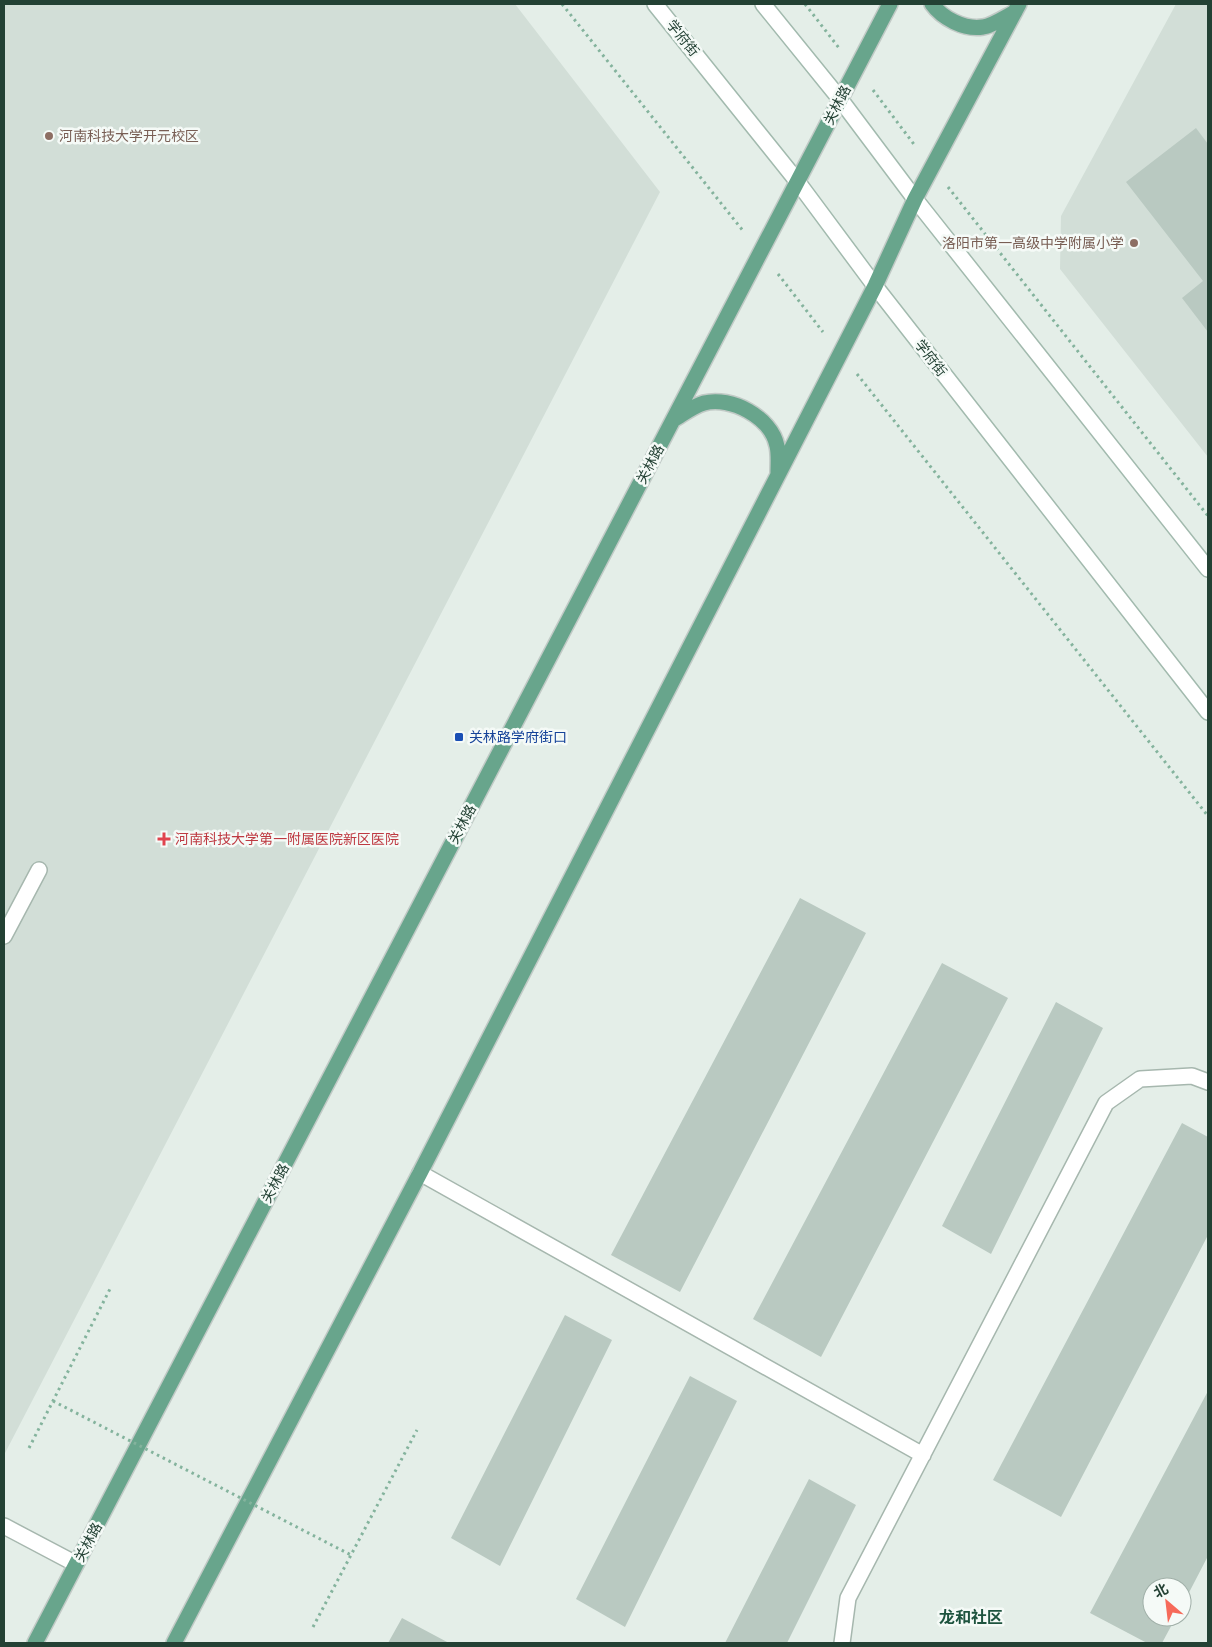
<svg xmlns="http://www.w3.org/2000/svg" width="1212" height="1647" viewBox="0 0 1212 1647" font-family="Ubuntu,'Noto Sans SC',sans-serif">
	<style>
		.built { fill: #d2ded7 }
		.building { fill: #b9c9c1 }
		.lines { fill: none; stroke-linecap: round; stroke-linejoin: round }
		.service-casing { stroke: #a6b7ae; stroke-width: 18 }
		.secondary-casing { stroke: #a2baae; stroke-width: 18 }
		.primary-casing { stroke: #c1cac6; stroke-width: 18 }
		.path { stroke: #84b39d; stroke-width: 3; stroke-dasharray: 2.5 4; stroke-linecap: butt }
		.service { stroke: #fff; stroke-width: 15 }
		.secondary { stroke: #fff; stroke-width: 15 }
		.primary { stroke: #68a58c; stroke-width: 15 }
		.path-bridge { stroke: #84b39d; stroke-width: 3; stroke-dasharray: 2.5 4; stroke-linecap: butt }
		.education-dot { fill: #8d6e63; stroke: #f5faf7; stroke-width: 2 }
		.transit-dot { fill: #1a4fb4; stroke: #f5faf7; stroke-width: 2 }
		.health-dot { fill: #e0444e; stroke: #f5faf7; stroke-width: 2 }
		.labels { text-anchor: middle; stroke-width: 5; stroke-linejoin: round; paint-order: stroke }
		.street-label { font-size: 14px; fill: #234134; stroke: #f5faf7 }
		.education-label { font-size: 14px; fill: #785e54; stroke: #f5faf7; text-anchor: start }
		.transit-label { font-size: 14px; fill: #164399; stroke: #f5faf7; text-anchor: start }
		.health-label { font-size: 14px; fill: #be3a42; stroke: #f5faf7; text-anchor: start }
		.quarter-label { font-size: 16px; font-weight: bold; fill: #1e543f; stroke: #f5faf7 }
	</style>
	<rect width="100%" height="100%" fill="#e4eee8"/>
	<!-- built -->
	<path class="built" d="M 4,4 L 515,4 L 660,192 L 4,1455 Z
		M 1176,4 L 1208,4 L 1208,457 L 1060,269 L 1061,216 Z"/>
	<!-- building -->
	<path class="building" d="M 1196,128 L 1208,144 L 1208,332 L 1182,298 L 1203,281 L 1126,182 Z
		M 800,898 L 866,933 L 680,1292 L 611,1255 Z
		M 942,963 L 1008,998 L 821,1357 L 753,1319 Z
		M 1056,1002 L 1103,1028 L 991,1254 L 942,1226 Z
		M 1182,1123 L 1208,1137 L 1208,1235 L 1061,1517 L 993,1480 Z
		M 565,1315 L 612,1340 L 500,1566 L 451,1538 Z
		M 690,1376 L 737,1401 L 625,1627 L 576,1599 Z
		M 1208,1391 L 1208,1556 L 1182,1606 L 1182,1587 L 1152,1587 L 1152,1617 L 1176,1617 L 1162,1643 L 1147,1643 L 1090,1613 Z
		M 809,1479 L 856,1505 L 787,1643 L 725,1643 Z
		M 402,1618 L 449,1643 L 388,1643 Z"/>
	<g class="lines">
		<defs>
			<path id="service" d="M 4,936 L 39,870
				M 420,1173 L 923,1455
				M 4,1526 L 76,1564
				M 842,1643 L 848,1598 L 1106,1103 L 1140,1079 L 1192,1076 L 1208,1082"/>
			<path id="secondary" d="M 655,4 L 797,181 L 875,286 L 1208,712
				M 763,4 L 840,99 L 915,199 L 1208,569"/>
			<path id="primary" d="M 932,4 C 942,18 964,30 983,27 C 992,26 1007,16 1015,12
				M 673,420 C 682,415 693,406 704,403 C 731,396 771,417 777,446 C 779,454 778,465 778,473
				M 35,1643 L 890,4
				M 174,1643 L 420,1173 L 778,475 L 875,286 L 915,199 L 1019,4"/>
		</defs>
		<!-- service casing -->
		<use href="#service" class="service-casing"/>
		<!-- secondary casing -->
		<use href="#secondary" class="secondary-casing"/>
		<!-- primary casing -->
		<use href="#primary" class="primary-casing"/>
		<!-- path -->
		<path class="path" d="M 562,4 L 744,232
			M 805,4 L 839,48
			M 873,90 L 916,147
			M 948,187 L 1208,516
			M 778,274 L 823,332
			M 857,374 L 1208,816
			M 29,1448 L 111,1287
			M 313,1627 L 417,1430"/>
		<!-- service -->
		<use href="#service" class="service"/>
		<!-- secondary -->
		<use href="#secondary" class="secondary"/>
		<!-- primary -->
		<use href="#primary" class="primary"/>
		<!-- path-bridge -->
		<path class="path-bridge" d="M 53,1401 L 351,1555"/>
	</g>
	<!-- markers -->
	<g class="education-dot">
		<circle cx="49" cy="136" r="5"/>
		<circle cx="1134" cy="243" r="5"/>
	</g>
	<rect class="transit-dot" x="454" y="732" width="10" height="10" rx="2.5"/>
	<path class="health-dot" d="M161.5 831.5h5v5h5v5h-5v5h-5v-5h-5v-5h5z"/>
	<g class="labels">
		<!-- street labels -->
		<g class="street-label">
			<text transform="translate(683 38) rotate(51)" y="5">学府街</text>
			<text transform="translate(837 105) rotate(-63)" y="5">关林路</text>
			<text transform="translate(931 358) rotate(52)" y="5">学府街</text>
			<text transform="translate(650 464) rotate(-62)" y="5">关林路</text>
			<text transform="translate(462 824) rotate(-62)" y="5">关林路</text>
			<text transform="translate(275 1183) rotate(-62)" y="5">关林路</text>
			<text transform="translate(88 1542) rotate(-62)" y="5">关林路</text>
		</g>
		<!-- education labels -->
		<g class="education-label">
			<text x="59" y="141">河南科技大学开元校区</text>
			<text x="1124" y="248" text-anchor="end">洛阳市第一高级中学附属小学</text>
		</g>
		<!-- transit labels -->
		<g class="transit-label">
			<text x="469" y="742">关林路学府街口</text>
		</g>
		<!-- health labels -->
		<g class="health-label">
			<text x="175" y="844">河南科技大学第一附属医院新区医院</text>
		</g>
		<!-- quarter labels -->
		<g class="quarter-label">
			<text x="971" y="1623">龙和社区</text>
		</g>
	</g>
	<!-- border -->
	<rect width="1212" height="1647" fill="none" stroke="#234134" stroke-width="10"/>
	<!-- north arrow -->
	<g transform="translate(1167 1602) rotate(332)"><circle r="24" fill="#f5faf7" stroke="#a1b0a9"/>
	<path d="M0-4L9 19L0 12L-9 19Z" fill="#f66a5a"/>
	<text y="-8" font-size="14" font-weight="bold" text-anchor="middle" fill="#234134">北</text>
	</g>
</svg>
